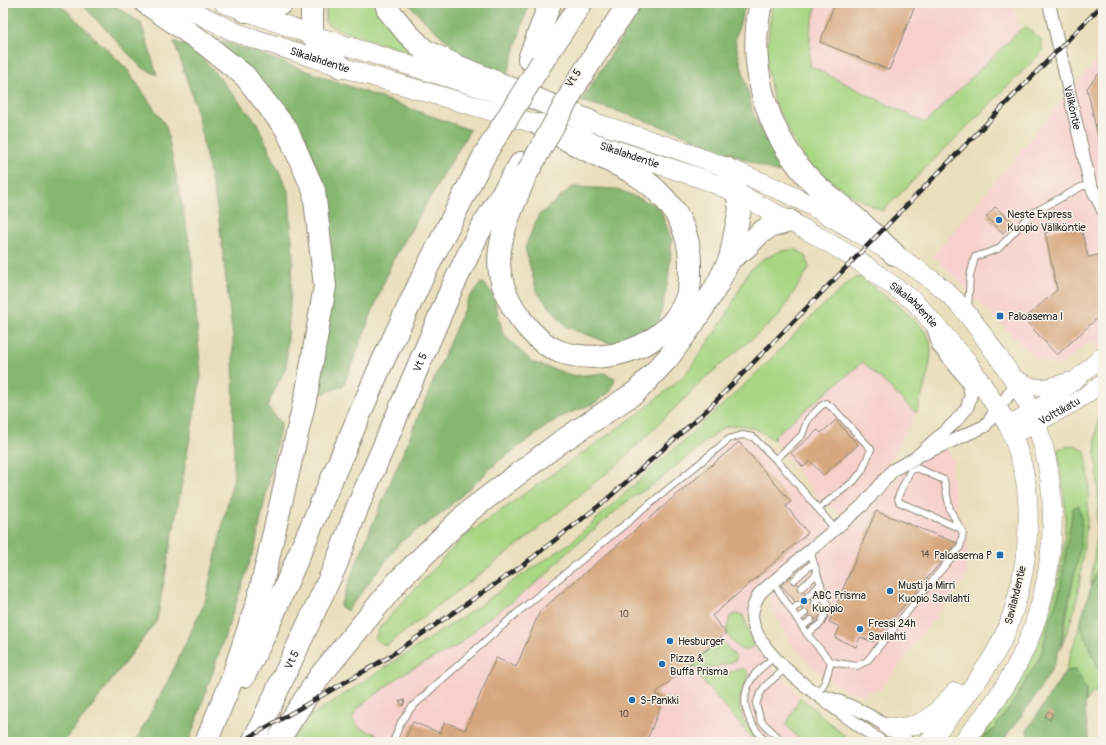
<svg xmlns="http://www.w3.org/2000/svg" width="1106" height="745" viewBox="0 0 1106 745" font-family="Pangolin,sans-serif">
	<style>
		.built { fill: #f7d0cc }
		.green { fill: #a8d683; stroke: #6a8057 }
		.forest { fill: #86b771; stroke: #58714e }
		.building { fill: #d6a77e }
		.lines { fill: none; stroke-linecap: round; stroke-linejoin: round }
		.service-casing { stroke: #8a8574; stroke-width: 8 }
		.minor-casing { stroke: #8a8574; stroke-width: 14 }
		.secondary-casing { stroke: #8a8574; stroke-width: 18 }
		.primary-casing { stroke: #8a8574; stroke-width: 20 }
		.motorway-casing { stroke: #8a8574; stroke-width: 24 }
		.service { stroke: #fff; stroke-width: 6 }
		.minor { stroke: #fff; stroke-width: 12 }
		.secondary { stroke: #fff; stroke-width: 17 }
		.primary { stroke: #fff; stroke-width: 19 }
		.motorway { stroke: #fff; stroke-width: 22 }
		.rail-casing { stroke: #2b2b2b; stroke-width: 4.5 }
		.rail { stroke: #f7f3e8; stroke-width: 3; stroke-dasharray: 9; stroke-linecap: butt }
		.motorway-bridge-casing { stroke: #8a8574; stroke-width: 24; stroke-linecap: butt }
		.motorway-bridge { stroke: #fff; stroke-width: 22 }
		.poi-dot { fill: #1f6fb2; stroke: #f7f3e8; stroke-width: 1.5 }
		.labels { text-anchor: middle; stroke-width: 3; stroke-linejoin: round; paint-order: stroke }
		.number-label { font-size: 9px; fill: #564a40 }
		.street-label { font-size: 11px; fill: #2b2b2b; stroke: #f7f3e8 }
		.poi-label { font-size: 11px; fill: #2b2b2b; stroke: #f7f3e8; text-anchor: start }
	</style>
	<rect width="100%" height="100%" fill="#f7f3e8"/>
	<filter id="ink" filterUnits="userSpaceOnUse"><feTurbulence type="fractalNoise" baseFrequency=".025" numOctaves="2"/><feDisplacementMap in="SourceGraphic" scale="8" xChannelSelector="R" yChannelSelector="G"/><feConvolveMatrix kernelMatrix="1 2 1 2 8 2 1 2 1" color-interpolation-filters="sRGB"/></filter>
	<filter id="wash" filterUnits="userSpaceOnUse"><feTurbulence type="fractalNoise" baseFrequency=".012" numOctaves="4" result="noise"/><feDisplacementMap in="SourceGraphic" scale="16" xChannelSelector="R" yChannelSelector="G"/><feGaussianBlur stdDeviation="0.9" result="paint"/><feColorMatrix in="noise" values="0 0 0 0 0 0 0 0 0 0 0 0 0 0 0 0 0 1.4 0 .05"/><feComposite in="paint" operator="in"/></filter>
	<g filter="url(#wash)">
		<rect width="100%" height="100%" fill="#eadfbc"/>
		<!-- built -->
		<path class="built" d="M 817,3 L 1013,3 L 1019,31 L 925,123 L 816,105 L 809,59 L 810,31 Z
			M 1103,52 L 1103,352 L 1090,342 L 1059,366 L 1036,359 L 933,256 Z
			M 863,362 L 916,413 L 882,475 L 854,507 L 845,512 L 838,512 L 819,499 L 774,440 L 775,435 Z
			M 753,437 L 835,529 L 778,577 L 752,615 L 743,616 L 753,646 L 800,697 L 847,738 L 823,742 L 377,742 L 378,735 L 360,728 L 352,719 L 359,707 L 406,672 L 459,645 L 487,619 L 512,602 L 545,576 L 552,583 L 729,439 Z
			M 929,445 L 947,450 L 954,461 L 951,469 L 957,510 L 968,535 L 967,576 L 882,688 L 859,695 L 845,691 L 816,671 L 790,642 L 769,604 L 770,596 L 780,584 L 863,516 Z"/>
		<!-- green -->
		<path class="green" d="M 327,3 L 376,3 L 421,55 L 408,52 L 333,28 L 325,22 Z
			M 772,3 L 817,3 L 810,31 L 810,66 L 925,123 L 1019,31 L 1026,27 L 1041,40 L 1043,51 L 883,211 L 862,201 L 813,171 L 797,147 L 773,99 L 766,59 Z
			M 796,249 L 806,256 L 809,268 L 779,316 L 705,378 L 619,463 L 527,538 L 387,645 L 380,643 L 375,639 L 380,627 L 462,538 L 642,411 L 685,375 L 726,316 L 748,272 L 763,259 L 781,251 Z
			M 860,277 C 878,291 920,319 929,338 C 936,356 922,396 916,413 L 863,362 L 775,435 L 774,440 C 756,428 746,423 724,427 L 654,484 L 630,499 L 565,554 L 545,576 L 512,602 L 487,619 L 459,645 L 406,672 L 359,707 L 352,719 L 360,728 L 378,735 L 377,742 L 290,742 L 305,720 L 476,608 L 513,581 L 570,543 L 728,400 L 767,363 L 815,313 L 853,279 Z
			M 1103,411 L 1103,533 L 1101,561 L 1090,589 C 1095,557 1097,525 1098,493 C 1099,470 1089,432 1103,411 Z
			M 1074,445 L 1085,451 C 1092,479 1088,511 1085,539 C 1082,557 1081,575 1078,593 C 1075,612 1067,631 1061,649 C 1068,603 1079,559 1081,513 L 1073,509 L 1060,591 L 1048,627 L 1041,655 L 1014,701 L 994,729 L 978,742 C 992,723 1006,704 1018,684 C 1046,637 1068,565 1065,509 C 1064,489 1059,469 1058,449 Z
			M 736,614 L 743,615 L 753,646 C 742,659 733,641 726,633 L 730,616 Z
			M 1080,624 L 1103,679 L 1103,692 L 1093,692 L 1086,702 L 1086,691 L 1072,670 L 1065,672 Z
			M 720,639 L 736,657 L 736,660 C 721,668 706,668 689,667 Z
			M 743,668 L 750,674 C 732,707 738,714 761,742 L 755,742 L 697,674 L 701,673 L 719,676 Z
			M 800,697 L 847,738 L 855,742 L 802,742 L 786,725 Z"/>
		<!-- forest -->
		<path class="forest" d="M 3,3 L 59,3 L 127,69 L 166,126 L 191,251 L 201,377 L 157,620 L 84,717 L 63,742 L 3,742 Z
			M 81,3 L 111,3 L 141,23 L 157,75 L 141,67 Z
			M 408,3 L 529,3 L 506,78 L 467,59 L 429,25 Z
			M 644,3 L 746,3 L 735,40 L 754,117 L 783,167 L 778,173 C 713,146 648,118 581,101 Z
			M 216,38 L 470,130 L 392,262 L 343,386 L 315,396 L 331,212 L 306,138 Z
			M 174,41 L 196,50 L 257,123 L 289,193 L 293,257 L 286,367 L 267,406 L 281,423 L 255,547 L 189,742 L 135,742 L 166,685 L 205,602 L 234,476 L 233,338 L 218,212 L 195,104 Z
			M 572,187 L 617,189 L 659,207 L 672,240 L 668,281 L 658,325 L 617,346 L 567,327 L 537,292 L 525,248 L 538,216 Z
			M 482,282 L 493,294 L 503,334 L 532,362 L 575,376 L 604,373 L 615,378 L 611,391 L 595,403 L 558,418 L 500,460 L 441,514 L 400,542 L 347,611 L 340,606 L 360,554 L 468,299 Z
			M 1079,505 C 1087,535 1075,569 1069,598 C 1063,624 1063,648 1050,672 C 1037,696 1018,719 1002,742 L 978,742 L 994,729 L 1014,701 L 1041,655 L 1048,627 L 1060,591 L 1073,508 Z
			M 1103,533 L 1103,679 L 1080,624 L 1090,589 L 1101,561 Z
			M 1072,670 L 1077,670 L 1086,691 L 1085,711 L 1089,742 L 1038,742 L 1028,736 L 1027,730 L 1065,672 Z"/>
		<g id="blocks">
			<!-- building -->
			<path class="building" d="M 835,3 L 916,3 L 889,70 L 820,42 Z
				M 1103,68 L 1103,155 L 1102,155 L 1087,88 Z
				M 995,207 L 1013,222 L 1003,233 L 986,217 Z
				M 1080,224 L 1088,257 L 1103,254 L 1103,313 L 1057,355 L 1024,319 L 1057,290 L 1045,233 Z
				M 836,420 L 858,445 L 823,475 L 810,461 L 803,467 L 791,453 L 818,430 L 821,433 Z
				M 739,442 L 791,502 L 786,506 L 808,533 L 712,616 L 726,633 L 655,694 L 664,698 L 646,742 L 404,742 L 413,722 L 440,733 L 445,722 L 465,730 L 496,658 L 516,667 L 540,611 Z
				M 876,511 L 957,543 L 873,642 L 860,637 L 856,647 L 835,638 L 840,627 L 829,622 Z
				M 791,576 L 823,613 L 813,622 L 781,585 Z
				M 405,700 L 403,706 L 399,701 Z
				M 1048,711 L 1053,714 L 1050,720 L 1045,717 Z"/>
		</g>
	</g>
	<g filter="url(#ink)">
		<use href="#blocks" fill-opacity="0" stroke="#8a8574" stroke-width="1"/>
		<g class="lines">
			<defs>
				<path id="service" d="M 968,308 L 970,276 L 975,257 L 998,249 L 1031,214 L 1081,187 L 1090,184
					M 776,459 L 802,435 L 808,419 L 821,406 L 826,403 L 834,409 L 871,449 L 862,471 L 854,481 L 818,509
					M 794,580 L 813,563
					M 773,582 L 807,634 L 831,662 L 825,682 L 817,694
					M 801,588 L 817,574
					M 808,596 L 821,584
					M 815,603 L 824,595
					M 792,610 L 798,605
					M 797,619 L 805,613
					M 802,627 L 811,620
					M 807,634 L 821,623 L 828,608 L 810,551
					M 831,662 L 857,666 L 867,661 L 960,547 L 963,533 L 950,510 L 944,480 L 917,468 L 910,471 L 898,497 L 899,502 L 959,528
					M 393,742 L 401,722 L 411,708 L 438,683 L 517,613 L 729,439 L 742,435 L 753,437 L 783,467 L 835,529
					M 767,742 C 747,724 736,698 755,674 C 760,668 768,663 774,657
					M 783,742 L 761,721 L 756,704 L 760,694 L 765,686 L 785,669"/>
				<g id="minor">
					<path id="s1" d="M 1049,3 L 1090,184 L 1103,210"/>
					<path d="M 923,454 L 985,426 L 1016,385"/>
					<path d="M 826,697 C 857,706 883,722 908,742"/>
					<path d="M 881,742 C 848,715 754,660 752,616 C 752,607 756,600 760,593 L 862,506 L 893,470 L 915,458 L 955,422 L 967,408 L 971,394 L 967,381 L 939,347 L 933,327"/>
				</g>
				<g id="secondary">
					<path d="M 1010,375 C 1034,391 1042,390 1069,381"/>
					<path d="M 1008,425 C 1044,408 1074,382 1103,355"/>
					<path id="s2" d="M 1024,430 L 1074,403 L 1103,383"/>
				</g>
				<g id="primary">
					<path id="s3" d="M 176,3 L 237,33 L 364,74 L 540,125 L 703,179 L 737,193 L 819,237 L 859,261 L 914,301 L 967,361 L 1008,425 C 1016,442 1026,474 1027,493 C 1032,543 1020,611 994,655 C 975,686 952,715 928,742"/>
					<path d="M 224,3 L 312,35 L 504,95"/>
					<path d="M 576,117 C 643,137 711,159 775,188 C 806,201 835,219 864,236 C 889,251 915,266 937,284 C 963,304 980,331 999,358 C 1011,375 1031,406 1037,426 C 1068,514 1050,622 997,698 C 987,713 974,728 963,742"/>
					<path d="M 889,727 C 923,730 934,716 955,692"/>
				</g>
				<g id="motorway">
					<path d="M 146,3 L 205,44 L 245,76 L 287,130 L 314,191 L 325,286 L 307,391 L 259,597 L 231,682 L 206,742"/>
					<path d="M 314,3 L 312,8 L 312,35 L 341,67"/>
					<path d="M 386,3 L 388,10 L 407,33 L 424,50 L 457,66 L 589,121"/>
					<path d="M 761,3 C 747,64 765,128 806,175 C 820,191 838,203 854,217 C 868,228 881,242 894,254"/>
					<path d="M 245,11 L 282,3"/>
					<path d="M 529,59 L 550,3"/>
					<path d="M 542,62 L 581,3"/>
					<path d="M 578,81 L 629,3"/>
					<path d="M 525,177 C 513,206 495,241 500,273 C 505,303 532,342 561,352 C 610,368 677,343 689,289 C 690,282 690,274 690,268 C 691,237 679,211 656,190 C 639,173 615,164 593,153 C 575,145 558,134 540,125"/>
					<path d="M 730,259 L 745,248 L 760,233 L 769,227 L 790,221"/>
					<path d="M 244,676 L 263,638 L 381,365 L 424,274 L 485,154"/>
					<path id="s4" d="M 253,742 L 335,567 L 358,506 L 451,290 L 479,232 L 521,163"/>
					<path d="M 277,742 L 320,676 L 398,581 L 468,512 L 559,443 L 636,392 L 668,358 L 692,325 L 715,289 L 730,259 L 740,209 L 737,193 L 726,168"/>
				</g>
			</defs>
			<!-- service casing -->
			<use href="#service" class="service-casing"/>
			<!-- minor casing -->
			<use href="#minor" class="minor-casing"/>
			<!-- secondary casing -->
			<use href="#secondary" class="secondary-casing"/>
			<!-- primary casing -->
			<use href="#primary" class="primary-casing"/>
			<!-- motorway casing -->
			<use href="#motorway" class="motorway-casing"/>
			<!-- service -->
			<use href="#service" class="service"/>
			<!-- minor -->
			<use href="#minor" class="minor"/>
			<!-- secondary -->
			<use href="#secondary" class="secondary"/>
			<!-- primary -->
			<use href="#primary" class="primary"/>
			<!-- motorway -->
			<use href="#motorway" class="motorway"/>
			<defs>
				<path id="rail" d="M 241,742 L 387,658 L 523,565 L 605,501 L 708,409 L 1103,4"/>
			</defs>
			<!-- rail casing -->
			<use href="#rail" class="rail-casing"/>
			<!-- rail -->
			<use href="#rail" class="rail"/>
			<defs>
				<path id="motorway-bridge" d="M 485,154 L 542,62
					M 527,173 L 578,81"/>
			</defs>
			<!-- motorway-bridge casing -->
			<use href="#motorway-bridge" class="motorway-bridge-casing"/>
			<!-- motorway-bridge -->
			<use href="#motorway-bridge" class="motorway-bridge"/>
		</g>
	</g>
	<!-- markers -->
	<g class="poi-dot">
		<circle cx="999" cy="220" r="4"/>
		<rect x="996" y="312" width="8" height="8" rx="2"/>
		<rect x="996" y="551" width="8" height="8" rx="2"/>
		<circle cx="890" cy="591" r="4"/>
		<circle cx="804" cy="601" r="4"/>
		<circle cx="860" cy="629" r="4"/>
		<circle cx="670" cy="641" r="4"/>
		<circle cx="662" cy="664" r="4"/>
		<circle cx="632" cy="700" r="4"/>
	</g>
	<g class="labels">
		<!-- number labels -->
		<g class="number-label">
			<text x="925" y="557">14</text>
			<text x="624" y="617">10</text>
			<text x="624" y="717">10</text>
		</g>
		<!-- street labels -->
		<g class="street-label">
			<text dy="4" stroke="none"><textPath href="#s3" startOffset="155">Siikalahdentie</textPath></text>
			<text transform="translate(573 78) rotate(-57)" y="4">Vt 5</text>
			<text dy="4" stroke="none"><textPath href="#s1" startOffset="107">Väliköntie</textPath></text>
			<text dy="4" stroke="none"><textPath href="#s3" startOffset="479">Siikalahdentie</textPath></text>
			<text dy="4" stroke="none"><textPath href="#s3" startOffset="803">Siikalahdentie</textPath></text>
			<text dy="4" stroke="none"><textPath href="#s4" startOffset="415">Vt 5</textPath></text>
			<text dy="4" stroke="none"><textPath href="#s2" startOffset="40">Volttikatu</textPath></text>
			<text transform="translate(1015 595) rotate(-76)" y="4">Savilahdentie</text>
			<text dy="4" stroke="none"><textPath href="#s4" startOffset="91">Vt 5</textPath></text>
		</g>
		<!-- poi labels -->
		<g class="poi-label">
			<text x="1007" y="218">Neste Express<tspan x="1007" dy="13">Kuopio Väliköntie</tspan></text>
			<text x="1008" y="320">Paloasema I</text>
			<text x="992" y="559" text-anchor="end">Paloasema P</text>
			<text x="898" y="589">Musti ja Mirri<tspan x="898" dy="13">Kuopio Savilahti</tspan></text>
			<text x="812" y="599">ABC Prisma<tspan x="812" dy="13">Kuopio</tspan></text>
			<text x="868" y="627">Fressi 24h<tspan x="868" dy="13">Savilahti</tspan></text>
			<text x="678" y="645">Hesburger</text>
			<text x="670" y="662">Pizza &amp;<tspan x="670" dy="13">Buffa Prisma</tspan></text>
			<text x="640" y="704">S-Pankki</text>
		</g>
	</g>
	<!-- margin -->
	<rect width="1106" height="745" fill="none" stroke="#f7f3e8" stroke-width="16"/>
</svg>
